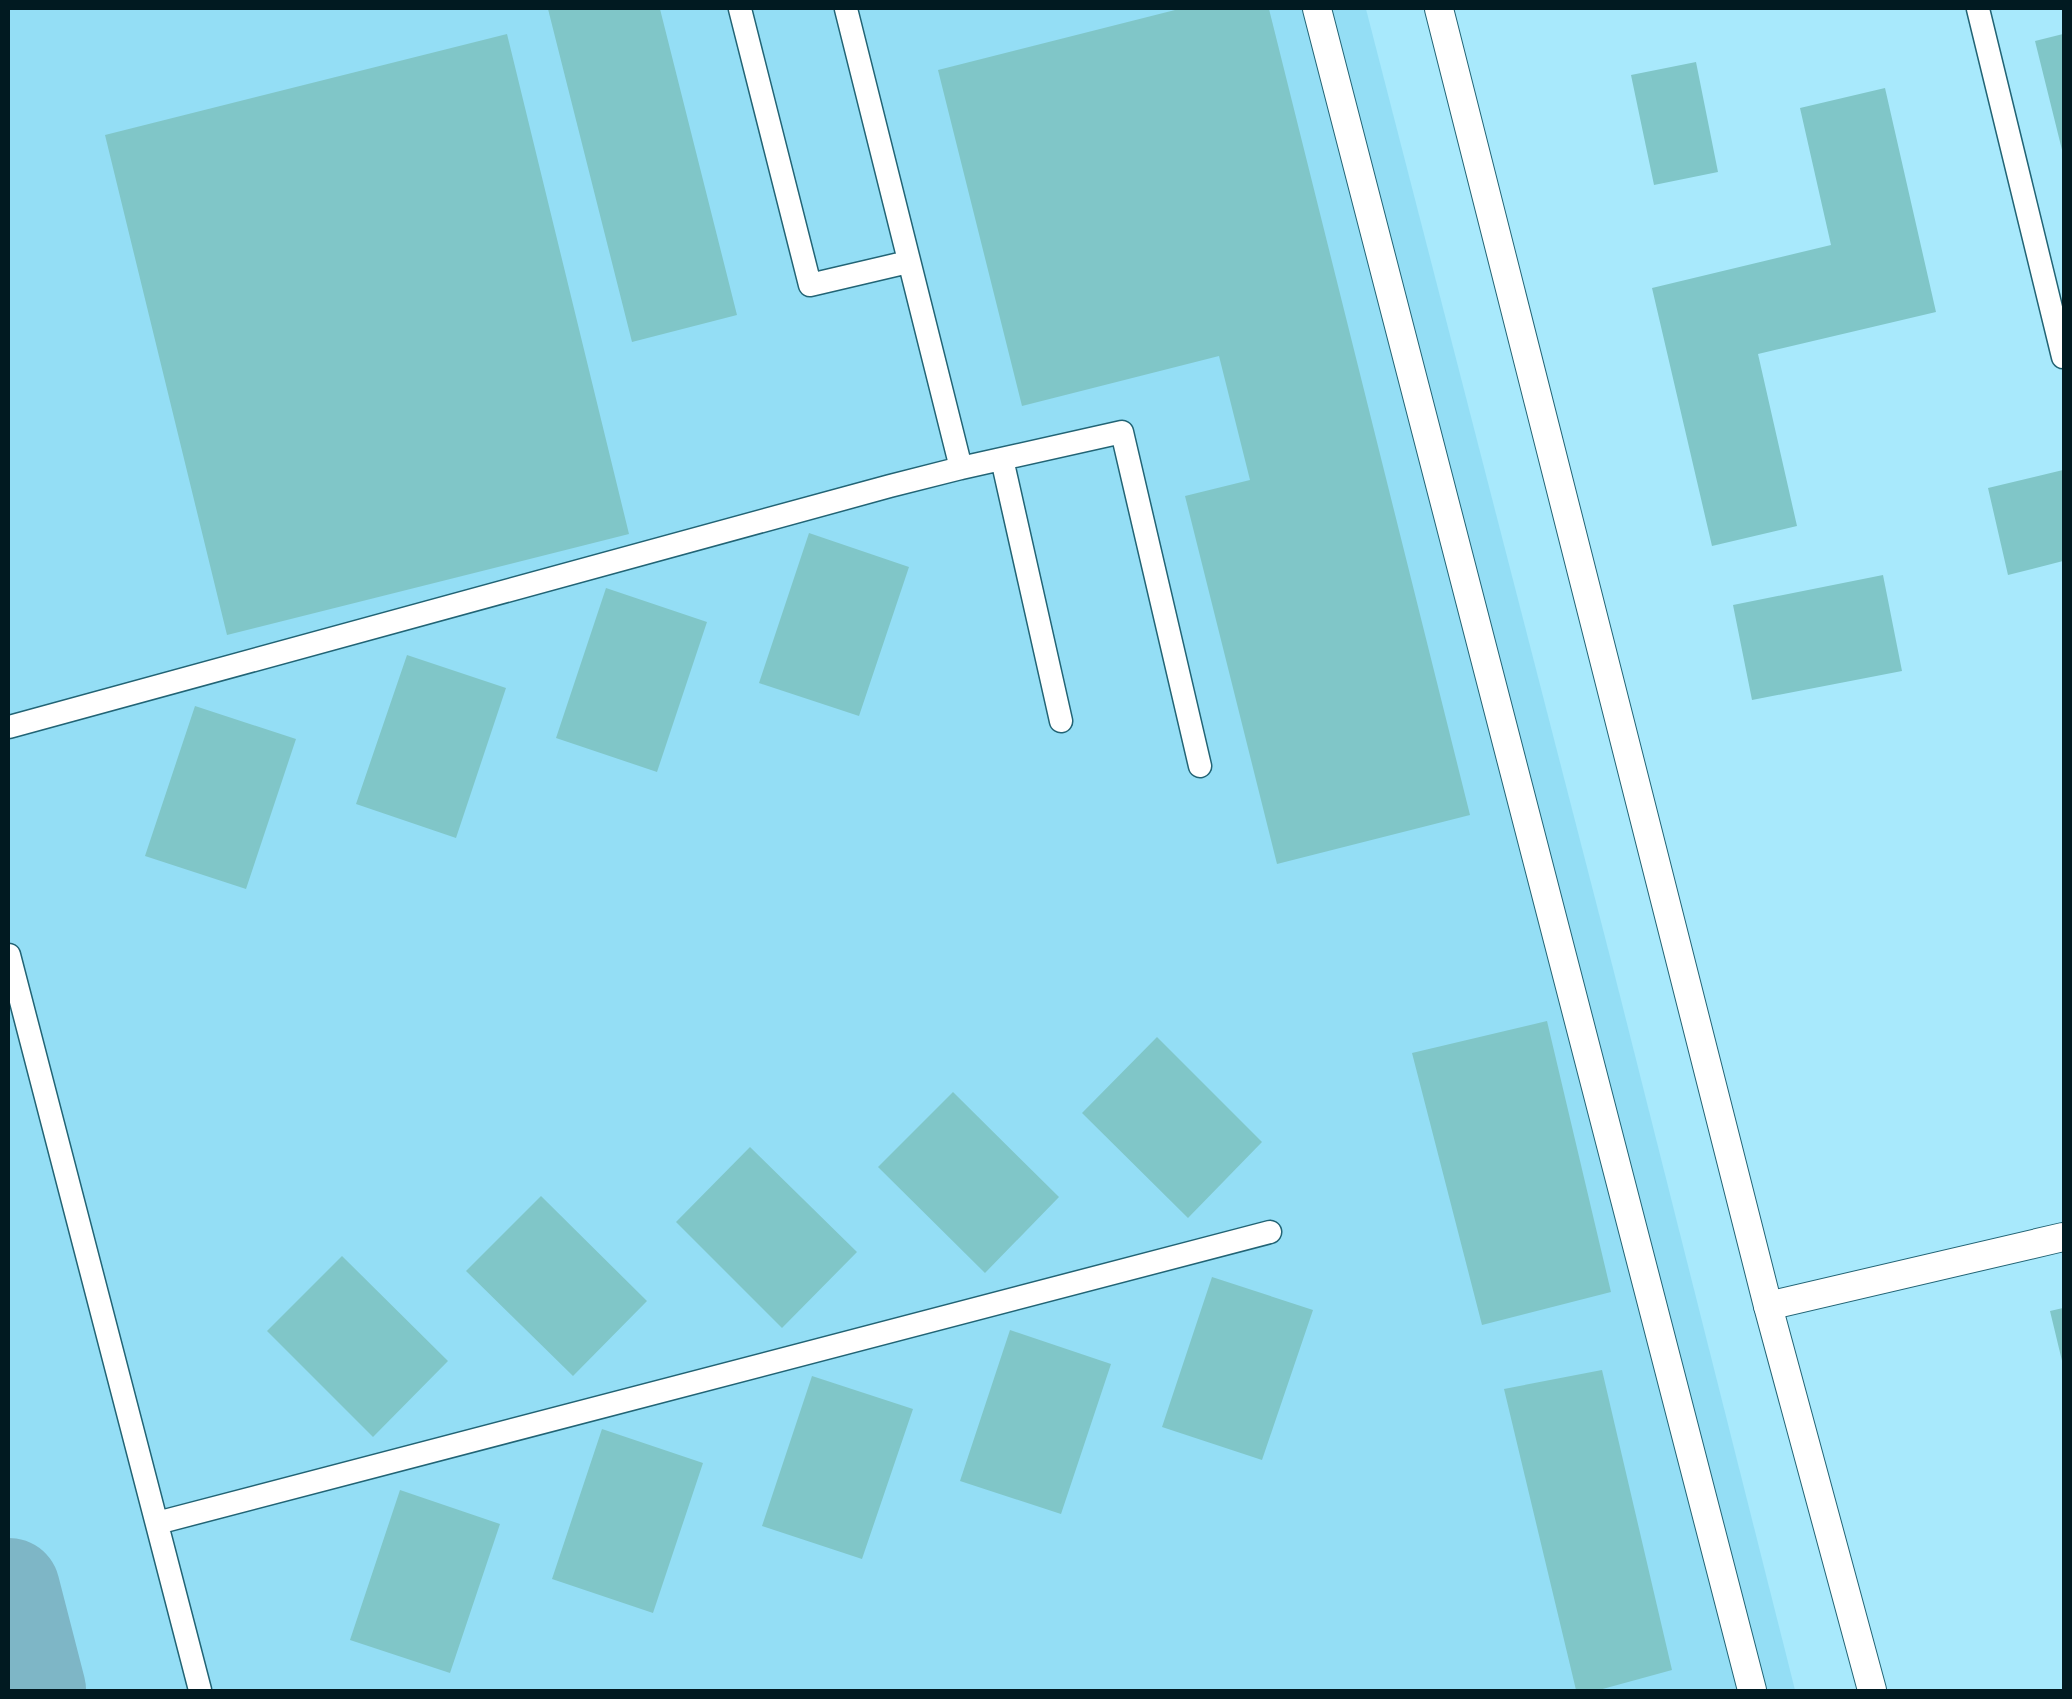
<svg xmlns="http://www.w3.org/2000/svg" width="2072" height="1699" viewBox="0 0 2072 1699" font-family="'Public Sans',sans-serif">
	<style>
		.built { fill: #94def5 }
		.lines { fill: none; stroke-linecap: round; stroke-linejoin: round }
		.taxiway { stroke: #7eb6c6; stroke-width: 102 }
		.building { fill: #80c6c8 }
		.service-casing { stroke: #226475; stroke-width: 25 }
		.minor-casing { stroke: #226475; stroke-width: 30 }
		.tertiary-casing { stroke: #226475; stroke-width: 30 }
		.service { stroke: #fff; stroke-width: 22 }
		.minor { stroke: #fff; stroke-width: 28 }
		.tertiary { stroke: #fff; stroke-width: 28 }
	</style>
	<rect width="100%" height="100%" fill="#a8e9fc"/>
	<!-- built -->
	<path class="built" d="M 9,9 L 1366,9 L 1615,976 L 1795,1690 L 9,1690 Z"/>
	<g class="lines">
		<!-- taxiway -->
		<path class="taxiway" d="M 9,1589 L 35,1690"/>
	</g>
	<!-- building -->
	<path class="building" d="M 548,9 L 660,9 L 737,315 L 632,342 Z
		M 1179,9 L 1269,9 L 1470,815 L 1277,864 L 1185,496 L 1250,480 L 1219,356 L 1022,406 L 938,70 Z
		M 507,34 L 629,534 L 227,635 L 105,135 Z
		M 2063,34 L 2063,154 L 2035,41 Z
		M 1696,62 L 1718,172 L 1654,185 L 1631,75 Z
		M 1885,88 L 1936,312 L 1758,354 L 1797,526 L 1712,546 L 1652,288 L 1831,245 L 1800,108 Z
		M 2063,470 L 2063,561 L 2008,575 L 1988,488 Z
		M 809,533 L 909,567 L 859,716 L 759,683 Z
		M 1883,575 L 1902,671 L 1752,700 L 1733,605 Z
		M 606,588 L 707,622 L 657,772 L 556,738 Z
		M 407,655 L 506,688 L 456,838 L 356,804 Z
		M 195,706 L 296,739 L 246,889 L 145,856 Z
		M 1547,1021 L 1611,1292 L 1482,1325 L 1412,1053 Z
		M 1157,1037 L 1262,1142 L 1188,1218 L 1082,1113 Z
		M 953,1092 L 1059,1197 L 985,1273 L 878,1167 Z
		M 750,1147 L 857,1252 L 782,1328 L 676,1222 Z
		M 541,1196 L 647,1301 L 573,1376 L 466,1271 Z
		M 342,1256 L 448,1361 L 373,1437 L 267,1331 Z
		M 1212,1277 L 1313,1310 L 1262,1460 L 1162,1427 Z
		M 2063,1308 L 2063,1365 L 2050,1311 Z
		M 1010,1330 L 1111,1364 L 1061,1514 L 960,1481 Z
		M 1602,1370 L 1672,1670 L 1599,1690 L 1576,1690 L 1504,1389 Z
		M 812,1376 L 913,1409 L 862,1559 L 762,1526 Z
		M 602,1429 L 703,1463 L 653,1613 L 552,1579 Z
		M 400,1490 L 500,1524 L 450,1673 L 350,1640 Z"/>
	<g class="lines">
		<defs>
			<path id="service" d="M 740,9 L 810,285 L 908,262
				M 846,9 L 961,468
				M 1978,9 L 2063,357
				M 1002,459 L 1061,721
				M 9,727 L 890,486 L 961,468 L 1122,432 L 1200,766
				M 9,955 L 200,1690
				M 157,1523 L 1270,1232"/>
			<path id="minor" d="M 1317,9 L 1752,1690
				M 1768,1306 L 2063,1237"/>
			<path id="tertiary" d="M 1439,9 L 1768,1306 L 1872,1690"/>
		</defs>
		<!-- service casing -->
		<use href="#service" class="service-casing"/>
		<!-- minor casing -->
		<use href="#minor" class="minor-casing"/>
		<!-- tertiary casing -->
		<use href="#tertiary" class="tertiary-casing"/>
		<!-- service -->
		<use href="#service" class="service"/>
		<!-- minor -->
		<use href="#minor" class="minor"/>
		<!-- tertiary -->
		<use href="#tertiary" class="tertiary"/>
	</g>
	<!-- border -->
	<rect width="2072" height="1699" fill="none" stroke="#011a21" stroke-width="20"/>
</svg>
